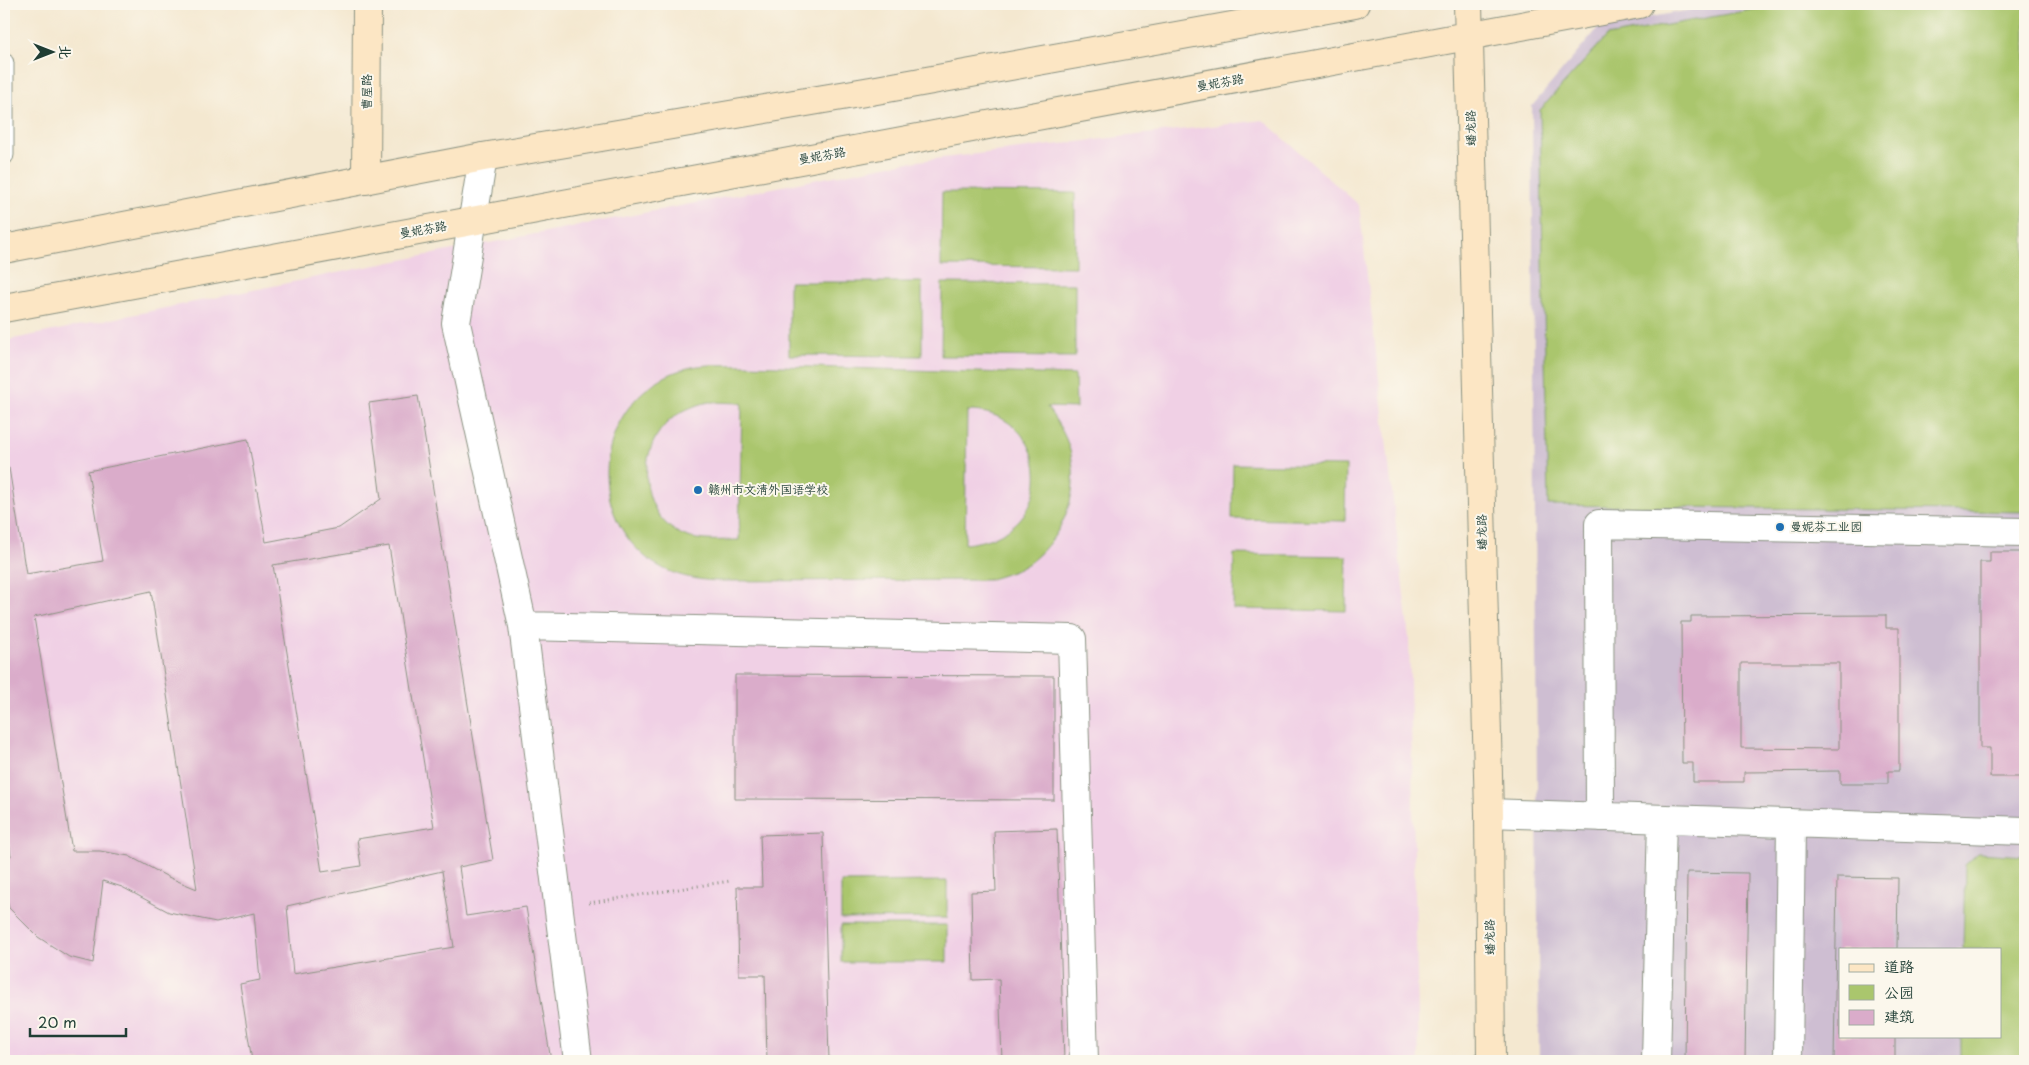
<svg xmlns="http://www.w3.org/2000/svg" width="2029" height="1065" viewBox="0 0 2029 1065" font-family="'Playpen Sans','LXGW WenKai TC',sans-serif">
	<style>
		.built { fill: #f0d0e5 }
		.industrial { fill: #cebed2; fill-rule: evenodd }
		.green { fill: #aac66d; stroke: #648250; fill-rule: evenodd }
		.building { fill: #daacca; fill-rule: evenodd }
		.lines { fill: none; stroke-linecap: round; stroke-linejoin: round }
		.lane-casing { stroke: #8a9282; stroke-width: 21 }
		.street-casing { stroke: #8a9282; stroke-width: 30 }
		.secondary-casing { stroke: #8a9282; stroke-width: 30 }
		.path { stroke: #8a9282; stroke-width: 3; stroke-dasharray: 1 4; stroke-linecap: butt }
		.lane { stroke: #fff; stroke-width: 19 }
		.street { stroke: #fff; stroke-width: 28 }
		.secondary { stroke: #fce6c4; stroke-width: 28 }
		.poi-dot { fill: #1f6fb2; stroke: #fbf7ec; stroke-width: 2 }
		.labels { text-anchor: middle; stroke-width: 4; stroke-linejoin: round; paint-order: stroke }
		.street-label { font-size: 12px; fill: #1f3d34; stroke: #fbf7ec }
		.poi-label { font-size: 12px; fill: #1f3d34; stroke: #fbf7ec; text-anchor: start }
	</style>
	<rect width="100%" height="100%" fill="#fbf7ec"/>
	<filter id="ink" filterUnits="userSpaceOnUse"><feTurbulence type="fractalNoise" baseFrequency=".02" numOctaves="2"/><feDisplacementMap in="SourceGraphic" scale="10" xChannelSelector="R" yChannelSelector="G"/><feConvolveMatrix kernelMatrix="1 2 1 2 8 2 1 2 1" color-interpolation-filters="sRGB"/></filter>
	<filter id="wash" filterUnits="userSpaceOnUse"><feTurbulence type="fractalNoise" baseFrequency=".0096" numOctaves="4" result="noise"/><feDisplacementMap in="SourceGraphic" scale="20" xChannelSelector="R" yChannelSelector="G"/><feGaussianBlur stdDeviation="1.12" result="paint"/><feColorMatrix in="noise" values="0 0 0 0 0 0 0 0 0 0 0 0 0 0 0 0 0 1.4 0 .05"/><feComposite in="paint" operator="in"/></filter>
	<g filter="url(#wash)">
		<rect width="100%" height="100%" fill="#f4e8d0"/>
		<!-- built -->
		<path class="built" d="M 1263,120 L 1359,205 L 1409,639 L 1419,1061 L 4,1061 L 4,341 L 366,267 L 901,163 Z"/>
		<!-- industrial -->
		<path class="industrial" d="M 1724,4 L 2025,4 L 2025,1061 L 1539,1061 L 1532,106 L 1600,26 ZM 1840,949 L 2000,949 L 2000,1036 L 1840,1036 Z"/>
		<!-- green -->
		<path class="green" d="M 1783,4 L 2025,4 L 2025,512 L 1548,505 L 1540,110 L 1607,36 Z
			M 942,192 L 1075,193 L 1075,267 L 941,266 Z
			M 789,282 L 922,282 L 922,356 L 789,355 Z
			M 942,283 L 1075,284 L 1075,357 L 941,356 Z
			M 745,365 L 1075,375 L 1076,408 L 1047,407 C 1055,419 1063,430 1068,444 C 1083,487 1065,536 1029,563 C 1016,572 1001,576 987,580 L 719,581 C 692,580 664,574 642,554 C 582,499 602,396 681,370 C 701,363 723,365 745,365 ZM 709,402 L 742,403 L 739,540 C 717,540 694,543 675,531 C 640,508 638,453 665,425 C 677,412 692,406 709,402 ZM 967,411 C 1052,409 1067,534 965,544 Z
			M 1233,464 L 1346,466 L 1345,521 L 1232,519 Z
			M 1234,554 L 1347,556 L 1346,611 L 1233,609 Z
			M 1978,853 L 2025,856 L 2025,1061 L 1961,1061 L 1961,1036 L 2000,1036 L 2000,949 L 1963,949 L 1965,865 Z
			M 947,881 L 947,918 L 841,919 L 841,882 Z
			M 841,925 L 947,925 L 947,962 L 841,962 Z"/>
		<g id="blocks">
			<!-- building -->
			<path class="building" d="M 418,396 L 493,860 L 459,867 L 466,916 L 526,907 L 551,1061 L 252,1061 L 240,984 L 260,980 L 254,913 L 216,922 L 169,912 L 122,887 L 103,881 L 93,963 L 69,957 L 38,937 L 9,908 L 4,890 L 4,857 L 11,856 L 4,808 L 4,468 L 9,468 L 26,574 L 103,561 L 88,471 L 248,439 L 266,542 L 339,528 L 381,499 L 369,403 ZM 389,546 L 434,827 L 357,839 L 361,866 L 322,872 L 273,565 ZM 151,591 L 197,889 L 168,877 L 129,856 L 100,851 L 72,851 L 34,617 ZM 442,871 L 454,947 L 293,974 L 287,906 Z
				M 1990,552 L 2025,552 L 2025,777 L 1990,777 L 1990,748 L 1980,748 L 1980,562 L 1990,562 Z
				M 1886,615 L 1886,628 L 1899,628 L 1899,771 L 1888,771 L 1888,784 L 1840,784 L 1840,771 L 1744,772 L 1744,782 L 1693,782 L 1693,763 L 1682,763 L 1681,622 L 1691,622 L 1691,616 ZM 1741,663 L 1839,663 L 1839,749 L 1741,748 Z
				M 735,675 L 1054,676 L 1054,800 L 735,799 Z
				M 1057,829 L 1064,1061 L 1002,1061 L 999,979 L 973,980 L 971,892 L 996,891 L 994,831 Z
				M 823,833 L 829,1061 L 767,1061 L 765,975 L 739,975 L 737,887 L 762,887 L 760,835 Z
				M 1687,872 L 1748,873 L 1745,1061 L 1685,1061 Z
				M 1837,877 L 1898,878 L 1897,949 L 1840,949 L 1840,1036 L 1895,1036 L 1895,1061 L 1834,1061 Z"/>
		</g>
	</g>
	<g filter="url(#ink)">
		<use href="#blocks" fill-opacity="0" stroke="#8a9282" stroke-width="1"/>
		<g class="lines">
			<defs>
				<path id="lane" d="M 4,63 L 4,155"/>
				<path id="street" d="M 483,157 L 456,323 L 523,626 L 1072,639 L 1084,1061
					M 523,626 L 578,1061
					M 1489,813 L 2025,831
					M 1600,817 L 1599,524 L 2025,532
					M 1656,1061 L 1662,819
					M 1788,1061 L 1791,823"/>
				<path id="secondary" d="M 1468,4 L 1489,813 L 1491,1061
					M 366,180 L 367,4
					M 4,249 L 483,157 L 871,91 L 1355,4
					M 4,308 L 1639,4"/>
			</defs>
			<!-- lane casing -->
			<use href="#lane" class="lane-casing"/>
			<!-- street casing -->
			<use href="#street" class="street-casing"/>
			<!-- secondary casing -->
			<use href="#secondary" class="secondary-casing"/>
			<!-- path -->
			<path class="path" d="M 589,903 L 730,881"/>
			<!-- lane -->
			<use href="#lane" class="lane"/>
			<!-- street -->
			<use href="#street" class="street"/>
			<!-- secondary -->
			<use href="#secondary" class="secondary"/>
		</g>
	</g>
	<!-- markers -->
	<g class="poi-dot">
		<circle cx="698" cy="490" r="5"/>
		<circle cx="1780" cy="527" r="5"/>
	</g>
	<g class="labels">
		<!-- street labels -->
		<g class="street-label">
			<text transform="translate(1220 83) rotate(-10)" y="4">曼妮芬路</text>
			<text transform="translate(367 92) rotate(-90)" y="4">曹屋路</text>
			<text transform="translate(1471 128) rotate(-91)" y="4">蟠龙路</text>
			<text transform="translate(822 156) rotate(-10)" y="4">曼妮芬路</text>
			<text transform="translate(423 230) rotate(-10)" y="4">曼妮芬路</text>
			<text transform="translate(1482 532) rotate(-91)" y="4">蟠龙路</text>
			<text transform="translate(1490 937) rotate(-91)" y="4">蟠龙路</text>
		</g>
		<!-- poi labels -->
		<g class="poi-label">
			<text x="708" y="494">赣州市文清外国语学校</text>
			<text x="1790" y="531">曼妮芬工业园</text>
		</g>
	</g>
	<!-- margin -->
	<rect width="2029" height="1065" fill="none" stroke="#fbf7ec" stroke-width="20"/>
	<!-- legend -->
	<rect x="1839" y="948" width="162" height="90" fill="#fbf7ec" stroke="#a3ada2"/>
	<rect x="1849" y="964" width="25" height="8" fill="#fce6c4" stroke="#a3ada2"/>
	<text x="1884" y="972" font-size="15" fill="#1f3d34">道路</text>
	<rect x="1849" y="985" width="25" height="15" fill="#aac66d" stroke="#a3ada2"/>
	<text x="1884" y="998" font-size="15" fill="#1f3d34">公园</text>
	<rect x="1849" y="1010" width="25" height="15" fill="#daacca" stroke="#a3ada2"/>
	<text x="1884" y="1022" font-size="15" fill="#1f3d34">建筑</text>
	<!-- north arrow -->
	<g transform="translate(52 52) rotate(90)" stroke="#fbf7ec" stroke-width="4" paint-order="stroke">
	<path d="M0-4L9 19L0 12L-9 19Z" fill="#1f3d34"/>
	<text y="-8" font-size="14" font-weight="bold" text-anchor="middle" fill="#1f3d34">北</text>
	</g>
	<!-- scale -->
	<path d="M30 1028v8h96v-8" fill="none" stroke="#1f3d34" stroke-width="2.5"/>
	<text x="38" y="1028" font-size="15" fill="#1f3d34" stroke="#fbf7ec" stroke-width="4" paint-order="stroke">20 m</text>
</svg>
